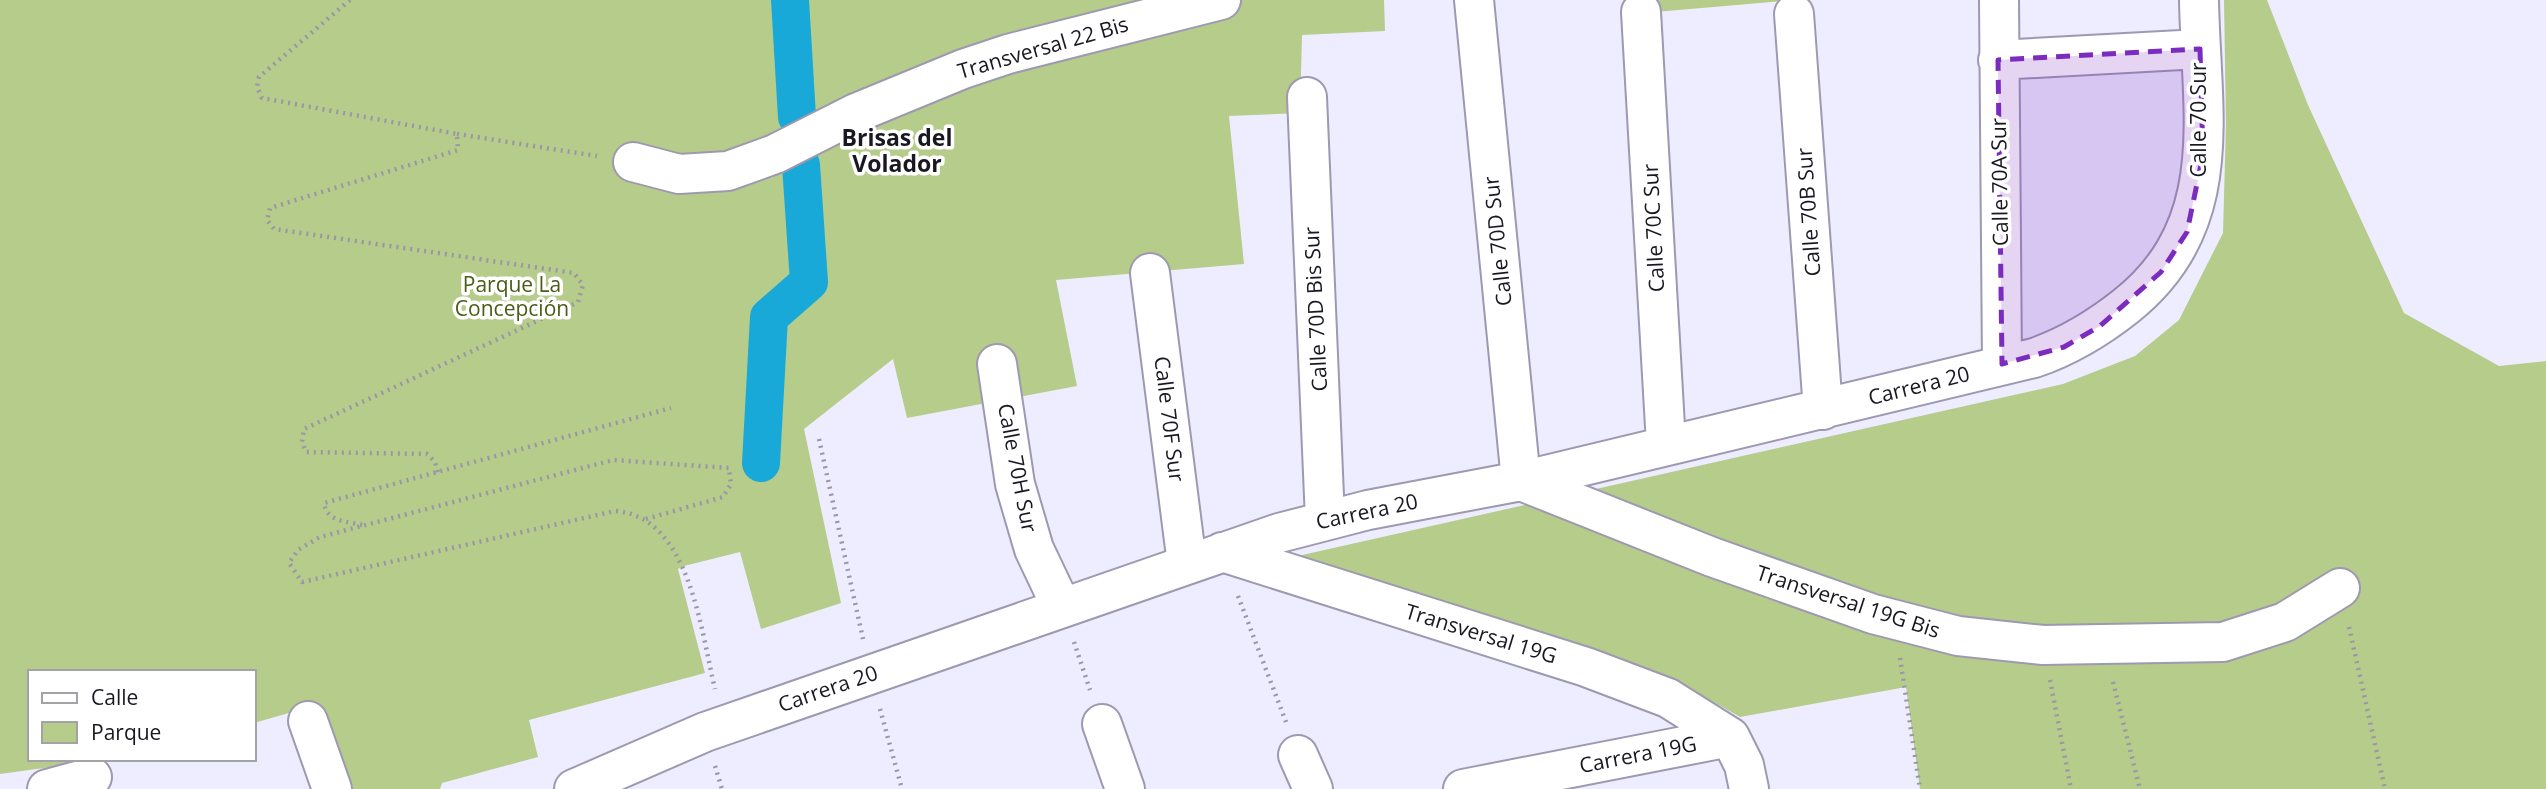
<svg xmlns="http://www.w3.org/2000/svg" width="2546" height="789" viewBox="0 0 2546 789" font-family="'Open Sans',sans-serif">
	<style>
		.green { fill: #b6cc8b }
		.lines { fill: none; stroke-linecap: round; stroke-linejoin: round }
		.canal { stroke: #19a9d9; stroke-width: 38 }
		.minor-casing { stroke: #9d99b0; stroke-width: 42 }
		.path { stroke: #9997a6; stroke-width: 4.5; stroke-dasharray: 2 5; stroke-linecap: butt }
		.minor { stroke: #fff; stroke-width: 38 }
		.marked { fill: #7b2cbf; fill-opacity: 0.2; stroke: #7b2cbf; stroke-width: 5; stroke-dasharray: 14 9; stroke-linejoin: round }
		.labels { text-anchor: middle; stroke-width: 7; stroke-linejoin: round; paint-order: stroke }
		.street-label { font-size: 21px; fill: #191720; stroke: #fff }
		.park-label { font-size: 21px; fill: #4a5c17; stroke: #fff }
		.neighbourhood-label { font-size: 23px; font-weight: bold; fill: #191720; stroke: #fff }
	</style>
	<rect width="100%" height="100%" fill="#eeecff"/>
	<!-- green -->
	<path class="green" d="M 0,0 L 1384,0 L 1385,31 L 1302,35 L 1300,113 L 1229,116 L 1244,264 L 1056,280 L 1077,386 L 907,418 L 893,359 L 804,429 L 841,603 L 761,629 L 740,552 L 684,566 L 678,569 L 705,673 L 529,720 L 538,757 L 442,783 L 440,789 L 348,789 L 320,704 L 254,723 L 254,672 L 30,672 L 30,759 L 109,759 L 0,774 Z
		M 1652,0 L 1795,0 L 1655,12 Z
		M 2224,0 L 2267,0 L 2308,105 L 2404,313 L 2499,366 L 2546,361 L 2546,789 L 1920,789 L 1906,687 L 1740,717 L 1703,696 L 1594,654 L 1280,560 L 2063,384 L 2135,356 L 2179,320 L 2223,233 L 2226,124 Z"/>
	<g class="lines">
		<!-- canal -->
		<path class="canal" d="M 790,0 L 797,117
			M 761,463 L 769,317 L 809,282 L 801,165"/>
		<defs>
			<path id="minor" d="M 1474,0 L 1521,481
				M 1999,0 L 2002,364
				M 1641,12 L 1666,444
				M 1794,14 L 1823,410
				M 1998,60 L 2200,49
				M 1307,97 L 1325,520
				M 633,162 L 679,174 L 728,171 L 775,154 L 856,113 L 963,69 L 1008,54 L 1221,0
				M 1150,273 L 1187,564
				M 997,364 L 1015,484 L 1034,549 L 1062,608
				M 1521,481 L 1712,557 L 1873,614 L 1958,636 L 2043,645 L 2223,642 L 2285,622 L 2340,588
				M 1222,552 L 1586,667 L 1668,698 L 1730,737 L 1744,765 L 1749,789
				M 308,721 L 332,789
				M 1102,724 L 1125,789
				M 1298,755 L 1313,789
				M 47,789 L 92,777
				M 574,789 L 705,732 L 1279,533 L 1368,510 L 1521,481 L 2034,358 C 2069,346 2097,329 2126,306 C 2228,225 2201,114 2199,0
				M 1463,789 L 1730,737"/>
		</defs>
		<!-- minor casing -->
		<use href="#minor" class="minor-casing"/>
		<!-- path -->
		<path class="path" d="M 350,0 L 259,77 L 257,87 L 262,98 L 457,134 L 458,150 L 270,208 L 267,220 L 274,229 L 574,273 L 583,285 L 578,302 L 304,429 L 302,442 L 306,452 L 427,454 L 435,462 L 438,473
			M 457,134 L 597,156
			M 819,439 L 863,639
			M 646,519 L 723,497 L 731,484 L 729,468 L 613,460 L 320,537 L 298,550 L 289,563 L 302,582 L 615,511 C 690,516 701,632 715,689
			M 362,525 C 346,521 327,522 324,503 L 671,408
			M 1238,596 L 1286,722
			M 2349,627 L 2385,789
			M 1074,642 L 1090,690
			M 1900,658 L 1920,789
			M 2050,680 L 2071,789
			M 2113,682 L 2140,789
			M 880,709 L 902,789
			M 715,766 L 722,789"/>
		<!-- minor -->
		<use href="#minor" class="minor"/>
	</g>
	<!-- marked area -->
	<path class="marked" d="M 2200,49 L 2203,155 L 2187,232 L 2161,272 L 2100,326 L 2064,347 L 2002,364 L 1998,60 Z"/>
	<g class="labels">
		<!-- street labels -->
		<g class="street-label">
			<text transform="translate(1043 48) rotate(-16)" y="7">Transversal 22 Bis</text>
			<text transform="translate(2199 120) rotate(-90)" y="7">Calle 70 Sur</text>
			<text transform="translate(2000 182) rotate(-91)" y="7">Calle 70A Sur</text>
			<text transform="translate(1809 212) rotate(-94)" y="7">Calle 70B Sur</text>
			<text transform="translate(1654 228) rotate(-93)" y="7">Calle 70C Sur</text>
			<text transform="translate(1498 241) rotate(-96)" y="7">Calle 70D Sur</text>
			<text transform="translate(1316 309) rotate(-93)" y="7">Calle 70D Bis Sur</text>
			<text transform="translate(1919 386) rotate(-14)" y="7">Carrera 20</text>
			<text transform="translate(1169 419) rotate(83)" y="7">Calle 70F Sur</text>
			<text transform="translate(1017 468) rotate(79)" y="7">Calle 70H Sur</text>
			<text transform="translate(1367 512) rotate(-12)" y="7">Carrera 20</text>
			<text transform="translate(1848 602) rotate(18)" y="7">Transversal 19G Bis</text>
			<text transform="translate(1481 634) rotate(17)" y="7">Transversal 19G</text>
			<text transform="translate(828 689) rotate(-19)" y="7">Carrera 20</text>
			<text transform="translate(1638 755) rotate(-11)" y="7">Carrera 19G</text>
		</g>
		<!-- park labels -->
		<g class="park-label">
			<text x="512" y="292">Parque La<tspan x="512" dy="24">Concepción</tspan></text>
		</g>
		<!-- neighbourhood labels -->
		<g class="neighbourhood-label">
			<text x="897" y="146">Brisas del<tspan x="897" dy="26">Volador</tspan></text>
		</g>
	</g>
	<!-- legend -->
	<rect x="28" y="670" width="228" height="91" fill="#ffffff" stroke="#a3a2a6" stroke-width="2"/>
	<rect x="42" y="693" width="35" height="10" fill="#ffffff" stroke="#a3a2a6" stroke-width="2"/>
	<text x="91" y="705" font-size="21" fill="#191720">Calle</text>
	<rect x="42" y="722" width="35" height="21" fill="#b6cc8b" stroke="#a3a2a6" stroke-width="2"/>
	<text x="91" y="740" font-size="21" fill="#191720">Parque</text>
</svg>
